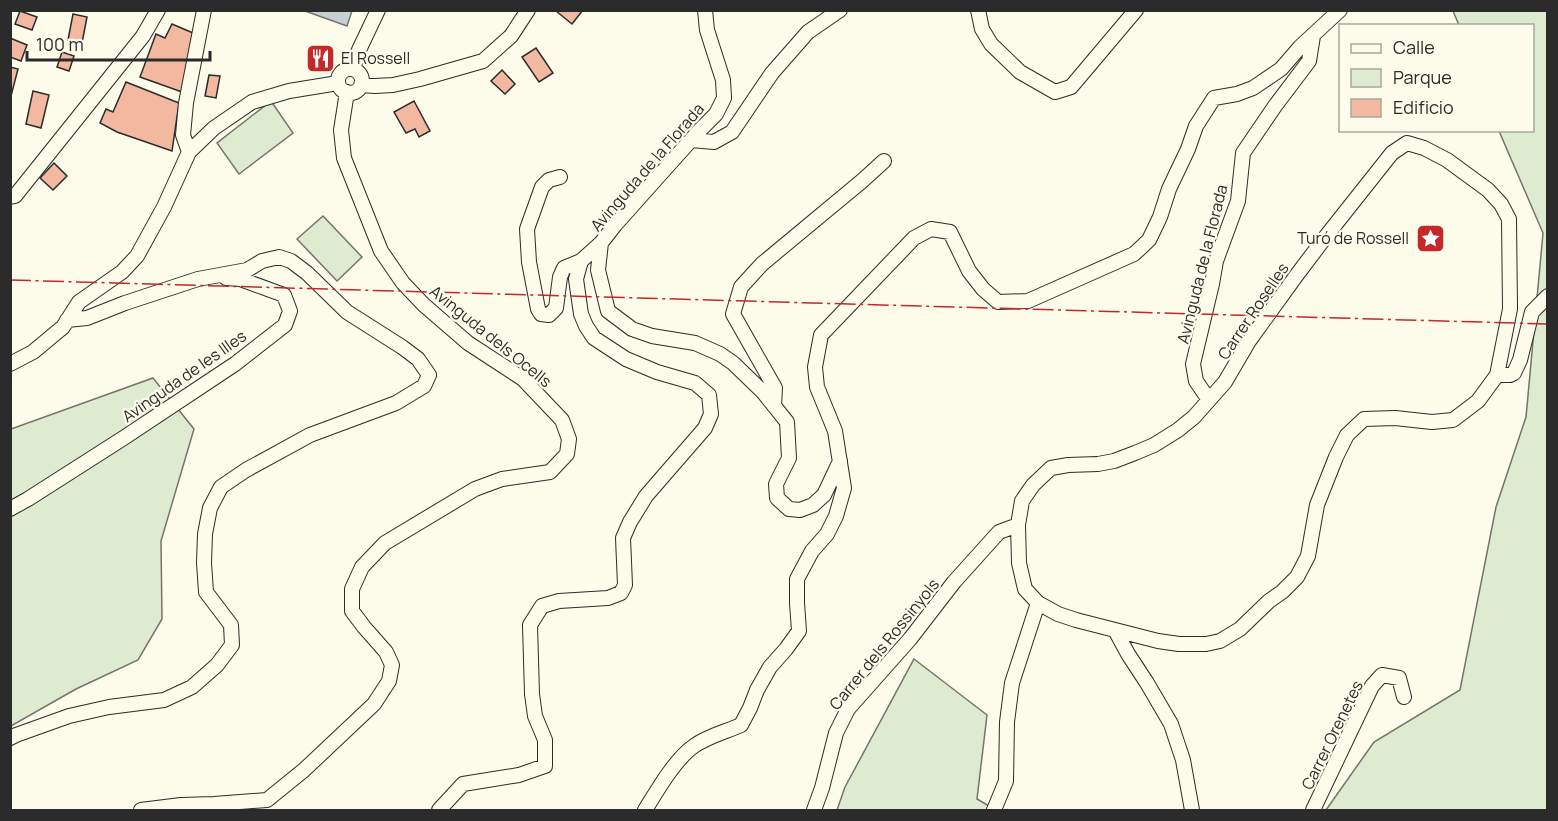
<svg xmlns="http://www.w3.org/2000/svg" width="1558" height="821" viewBox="0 0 1558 821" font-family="Manrope,sans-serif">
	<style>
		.green { fill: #deebd1; stroke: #74746e; stroke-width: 1.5 }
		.water { fill: #c7d0d0; stroke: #74746e; stroke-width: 1.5 }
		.building { fill: #f2b8a0; stroke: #2b2b2b; stroke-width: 1.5 }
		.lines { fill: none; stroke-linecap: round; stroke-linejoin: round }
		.minor-casing { stroke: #2b2b2b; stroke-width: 16 }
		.minor { stroke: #fdfbea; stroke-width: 14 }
		.power { stroke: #c62828; stroke-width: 1.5; stroke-dasharray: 21 4.5 3 4.5; stroke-linecap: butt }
		.labels { text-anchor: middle; stroke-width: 4.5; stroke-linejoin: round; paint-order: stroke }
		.poi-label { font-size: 16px; fill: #2b2b2b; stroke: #fdfbea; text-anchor: start }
		.street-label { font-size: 16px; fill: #2b2b2b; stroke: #fdfbea }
	</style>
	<rect width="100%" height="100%" fill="#fdfbea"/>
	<!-- green -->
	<path class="green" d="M 1453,11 L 1547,11 L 1547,810 L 1326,810 L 1374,742 L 1460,690 L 1496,507 L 1526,417 L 1543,233 L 1499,131 L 1532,130 L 1532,26 L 1459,25 Z
		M 271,101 L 293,133 L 239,174 L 217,143 Z
		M 323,216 L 362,257 L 337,281 L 297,239 Z
		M 153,378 L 194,429 L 161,541 L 162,619 L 138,660 L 76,689 L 11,726 L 11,429 Z
		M 914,659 L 987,715 L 977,799 L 996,810 L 837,810 L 845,787 Z"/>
	<!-- water -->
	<path class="water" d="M 305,11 L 352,10 L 352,11 L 347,26 Z"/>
	<!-- building -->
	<path class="building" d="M 583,10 L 572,24 L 556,11 L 556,10 Z
		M 20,11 L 37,17 L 32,30 L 15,24 Z
		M 73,14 L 87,17 L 82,43 L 68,40 Z
		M 172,24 L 193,33 L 182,92 L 140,77 L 156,34 L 165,38 Z
		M 10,38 L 27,45 L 21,61 L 10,57 Z
		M 536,48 L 553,73 L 539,82 L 522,57 Z
		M 62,52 L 74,56 L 69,71 L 57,67 Z
		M 10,67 L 18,69 L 11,96 L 10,95 Z
		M 502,70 L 515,84 L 505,94 L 491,81 Z
		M 209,75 L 220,76 L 216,98 L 205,96 Z
		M 126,82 L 179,103 L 172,151 L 117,132 L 100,123 L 106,109 L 113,112 Z
		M 33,91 L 49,95 L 41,128 L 26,124 Z
		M 414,101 L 430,131 L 419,137 L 415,129 L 406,133 L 394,112 Z
		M 54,163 L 67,176 L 53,190 L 40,178 Z"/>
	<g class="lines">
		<defs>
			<path id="minor" d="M 705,10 L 707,30 L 723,80 L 724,98 L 716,114 L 699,131 L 615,225 L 601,243 L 598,270 L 608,311 L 632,329 L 652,336 L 695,343 L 720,354 L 733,363 L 763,392 L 787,422 L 789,458 L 776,484 L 777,498 L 789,509 L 800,510 L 813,505 L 824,495 L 840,461
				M 978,10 L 982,29 L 991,44 L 1020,72 L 1055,92 L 1071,87 L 1136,10
				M 353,69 L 359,50 L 378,10
				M338 81a12 12 0 1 1 24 0a12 12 0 1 1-24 0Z
				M 361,85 L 375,86 L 393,85 L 420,79 L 483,61 L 511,36 L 528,10
				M 691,140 L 714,142 L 732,132 L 772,73 L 808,32 L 840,10
				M 1407,143 L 1424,148 L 1447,160 L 1488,190 L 1501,204 L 1509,219 L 1510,309 L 1497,375 L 1478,401 L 1453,420 L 1432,422 L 1395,418 L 1364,419 L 1347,435 L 1336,457 L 1317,505 L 1308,556 L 1297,577 L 1282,592 L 1269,601 L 1240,629 L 1220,641 L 1206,644 L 1179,644 L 1158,641 L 1076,620 L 1058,614 L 1038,603 L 1025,589 L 1019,563 L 1018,525 L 1022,501 L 1033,485 L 1051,468 L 1068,465 L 1098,464 L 1114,461 L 1135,453 L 1154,445 L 1178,430 L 1194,417 L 1225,382 L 1249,341 L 1296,276 L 1327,235 L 1392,153 Z
				M 189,152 L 183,135 L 186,103 L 204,10
				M 560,177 L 549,180 L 542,187 L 527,229 L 529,262 L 538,309 L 541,314 L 549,315 L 556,308 L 560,277 L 564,268 L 581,261
				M 10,197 L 15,196 L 143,36 L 158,10
				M 10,364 L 33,352 L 63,327 L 79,302 L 122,272 L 137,256 L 164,207 L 189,152 L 214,128 L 252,102 L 289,91 L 338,83
				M 1497,375 L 1510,375 L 1514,373 L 1520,360 L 1532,312 L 1548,296
				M 1209,400 L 1196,381 L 1193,364 L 1212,284 L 1216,261 L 1238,201 L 1243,153 L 1275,106 L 1309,61 L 1313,36
				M 774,406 L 775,388 L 733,314 L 741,287 L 762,264 L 862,181 L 884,161
				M 10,509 L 28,499 L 122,439 L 235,364 L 285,325 L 290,311 L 284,295 L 240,279 L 226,278
				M 1115,630 L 1128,654 L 1147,683 L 1171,724 L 1183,760 L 1192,810
				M 10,738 L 16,735 L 69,716 L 109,707 L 164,700 L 192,687 L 217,665 L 232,645 L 231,625 L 206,592 L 204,563 L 205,534 L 210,508 L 221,487 L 246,470 L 310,435 L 396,403 L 424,386 L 429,375 L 418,359 L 402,347 L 347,312 L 307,273 L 291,261 L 279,257 L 262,261 L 247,270 L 198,279 L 125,303 L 87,318 L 67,320
				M 141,810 L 181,805 L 214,804 L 267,800 L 304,770 L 374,704 L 389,681 L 392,665 L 386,652 L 364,627 L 352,611 L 352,589 L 362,567 L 385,543 L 475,489 L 502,479 L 550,472 L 567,454 L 569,439 L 562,420 L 523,379 L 468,343 L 424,305 L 403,283 L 381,251 L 344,158 L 341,130 L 347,92
				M 439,810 L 463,784 L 519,775 L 545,766 L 545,740 L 535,716 L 532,694 L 530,625 L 542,606 L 559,601 L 608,598 L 621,593 L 625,585 L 623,538 L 630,522 L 646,496 L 705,428 L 711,414 L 709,395 L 695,383 L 657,372 L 626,359 L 594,338 L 586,326 L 581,314 L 576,279 L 581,261 L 601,243
				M 645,810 C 657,791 675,759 694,746 C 708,736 725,732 741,725 L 750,708 L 757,690 L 770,667 L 786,649 L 799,631 L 797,603 L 797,579 L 812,551 L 827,534 L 836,516 L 844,488 L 835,431 L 817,387 L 815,367 L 821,335 L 914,238 L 931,229 L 950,232 L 969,271 L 983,289 L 998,302 L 1028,301 L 1134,254 L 1149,240 L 1160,217 L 1169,189 L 1188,149 L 1196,126 L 1214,98 L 1237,94 L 1253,88 L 1281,69 L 1300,47 L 1340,10
				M 814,810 L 822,788 L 836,733 L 848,709 L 910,639 L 954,582 L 999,532 L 1018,525
				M 994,810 L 1006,781 L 1007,722 L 1012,683 L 1038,603
				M 1313,810 L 1372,686 L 1382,675 L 1399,678 L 1404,697"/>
		</defs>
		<!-- minor casing -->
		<use href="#minor" class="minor-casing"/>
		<!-- minor -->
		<use href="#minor" class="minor"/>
		<!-- power -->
		<path class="power" d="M 10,280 L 1548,324"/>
	</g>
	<!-- icons -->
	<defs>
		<symbol id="restaurant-square" viewBox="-11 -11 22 22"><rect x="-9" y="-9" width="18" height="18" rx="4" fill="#c62828" stroke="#fdfbea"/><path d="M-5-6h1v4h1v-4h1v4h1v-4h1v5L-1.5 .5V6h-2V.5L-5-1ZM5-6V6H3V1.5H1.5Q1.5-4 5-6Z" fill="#fff"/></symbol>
		<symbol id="sight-square" viewBox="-11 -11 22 22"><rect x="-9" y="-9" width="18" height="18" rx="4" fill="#c62828" stroke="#fdfbea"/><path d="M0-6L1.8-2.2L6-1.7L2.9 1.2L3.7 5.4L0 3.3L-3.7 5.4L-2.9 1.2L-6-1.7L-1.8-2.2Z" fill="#fff"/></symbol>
	</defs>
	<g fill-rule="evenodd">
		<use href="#restaurant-square" x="304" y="42" width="33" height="33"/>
		<use href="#sight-square" x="1414" y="222" width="33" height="33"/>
	</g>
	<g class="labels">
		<!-- poi labels -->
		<g class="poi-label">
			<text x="341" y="64">El Rossell</text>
			<text x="1409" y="244" text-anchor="end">Turó de Rossell</text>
		</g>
		<!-- street labels -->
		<g class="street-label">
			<text transform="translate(647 167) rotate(-49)" y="6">Avinguda de la Florada</text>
			<text transform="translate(1202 264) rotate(-76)" y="6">Avinguda de la Florada</text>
			<text transform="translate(1253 311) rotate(-56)" y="6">Carrer Roselles</text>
			<text transform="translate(491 336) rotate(39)" y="6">Avinguda dels Ocells</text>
			<text transform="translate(184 376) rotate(-35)" y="6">Avinguda de les Illes</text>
			<text transform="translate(884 644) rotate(-51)" y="6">Carrer dels Rossinyols</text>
			<text transform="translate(1332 735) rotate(-64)" y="6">Carrer Orenetes</text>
		</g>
	</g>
	<!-- border -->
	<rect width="1558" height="821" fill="none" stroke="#2b2b2b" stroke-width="24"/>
	<!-- legend -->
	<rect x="1339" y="24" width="195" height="108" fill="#fdfbea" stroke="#a9a89e" stroke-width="1.5"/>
	<rect x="1351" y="44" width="30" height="9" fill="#fdfbea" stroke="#a9a89e" stroke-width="1.5"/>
	<text x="1393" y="54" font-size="18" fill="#2b2b2b">Calle</text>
	<rect x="1351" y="69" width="30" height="18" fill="#deebd1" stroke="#a9a89e" stroke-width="1.5"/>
	<text x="1393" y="84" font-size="18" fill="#2b2b2b">Parque</text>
	<rect x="1351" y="99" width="30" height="18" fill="#f2b8a0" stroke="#a9a89e" stroke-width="1.5"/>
	<text x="1393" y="114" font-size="18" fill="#2b2b2b">Edificio</text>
	<!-- scale -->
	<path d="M27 51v9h183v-9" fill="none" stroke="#2b2b2b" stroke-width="3"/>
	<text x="36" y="51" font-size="18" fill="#2b2b2b" stroke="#fdfbea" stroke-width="4.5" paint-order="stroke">100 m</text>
</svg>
